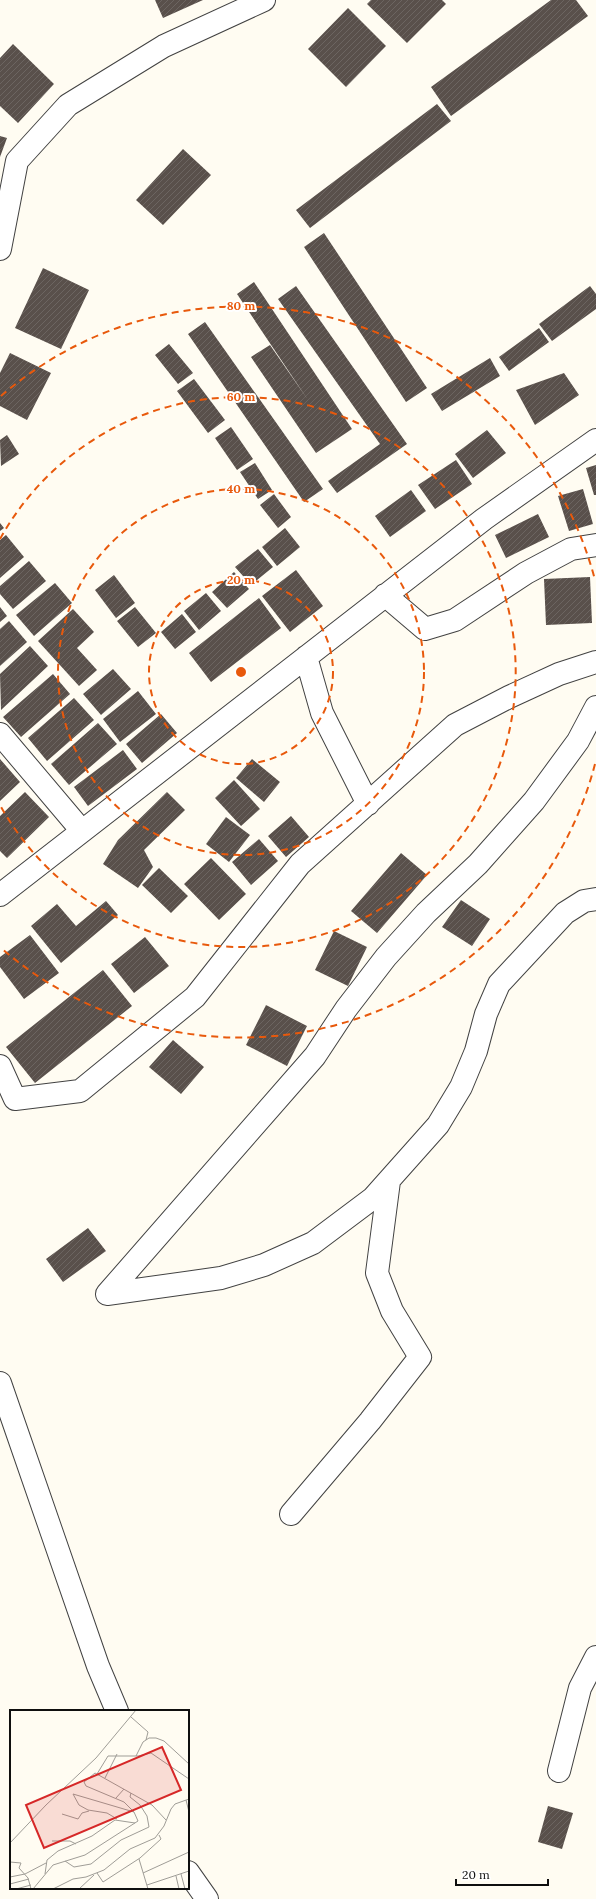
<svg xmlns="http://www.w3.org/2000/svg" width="596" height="1899" viewBox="0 0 596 1899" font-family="Lora,serif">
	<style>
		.building { fill: url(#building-hatch) }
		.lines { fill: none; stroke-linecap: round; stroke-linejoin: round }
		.minor-casing { stroke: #424242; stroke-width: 24 }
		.minor { stroke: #fff; stroke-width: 22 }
		.ring { fill: none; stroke: #e8590c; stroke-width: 2; stroke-dasharray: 7 5 }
		.inset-road { fill: none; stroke: #9f9d97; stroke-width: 1 }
		.view { fill: #d62828; fill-opacity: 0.15; stroke: #d62828; stroke-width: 2 }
		.inset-edge { fill: none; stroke: #0f0f0f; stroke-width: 2 }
		.centre { fill: #e8590c; stroke: #fff; stroke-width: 2 }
		.ring-label { font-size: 12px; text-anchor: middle; font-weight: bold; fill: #e8590c; stroke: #fff; stroke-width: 4; stroke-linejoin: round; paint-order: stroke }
	</style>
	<defs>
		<pattern id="building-hatch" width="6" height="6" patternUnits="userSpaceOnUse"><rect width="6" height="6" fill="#59504b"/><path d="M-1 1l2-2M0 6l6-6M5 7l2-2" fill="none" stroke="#6c6561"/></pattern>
	</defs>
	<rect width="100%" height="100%" fill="#fffcf2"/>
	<!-- building -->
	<path class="building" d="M 155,0 L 203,0 L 163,18 Z
		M 371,0 L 442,0 L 446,4 L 407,43 L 367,4 Z
		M 551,0 L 576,0 L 588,16 L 451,116 L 431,87 Z
		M 348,8 L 386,46 L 346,87 L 308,49 Z
		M 13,44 L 54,84 L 18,123 L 0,106 L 0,58 Z
		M 437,104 L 451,121 L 310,228 L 296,210 Z
		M 0,136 L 7,138 L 0,157 Z
		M 183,149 L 211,175 L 163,225 L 136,200 Z
		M 324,233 L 427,388 L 406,402 L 304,247 Z
		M 43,268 L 89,290 L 61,349 L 15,328 Z
		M 254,282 L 352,429 L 316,453 L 251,357 L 270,345 L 308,400 L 237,294 Z
		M 296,286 L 407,444 L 337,493 L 328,481 L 380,444 L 278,299 Z
		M 590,286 L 596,294 L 596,309 L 552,341 L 539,324 Z
		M 205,322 L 323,489 L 304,502 L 188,334 Z
		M 539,328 L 549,342 L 509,371 L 499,357 Z
		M 169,344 L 193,373 L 178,384 L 155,355 Z
		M 10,353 L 51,373 L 27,420 L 0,406 L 0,373 Z
		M 490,358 L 500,376 L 442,411 L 431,394 Z
		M 564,373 L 579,395 L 535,425 L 516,390 Z
		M 194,379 L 225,420 L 208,433 L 177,391 Z
		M 231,427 L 253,459 L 237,470 L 215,438 Z
		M 487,430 L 506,453 L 473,478 L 455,454 Z
		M 7,435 L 19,454 L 1,466 L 0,440 Z
		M 456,460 L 472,484 L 435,509 L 418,485 Z
		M 255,463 L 272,490 L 258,499 L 240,472 Z
		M 596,465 L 596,495 L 594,495 L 586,468 Z
		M 583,489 L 593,524 L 569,531 L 558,496 Z
		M 411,490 L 426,511 L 390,537 L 375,516 Z
		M 274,494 L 291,517 L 278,528 L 260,505 Z
		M 538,514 L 549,537 L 506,558 L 495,535 Z
		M 0,523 L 4,528 L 0,531 Z
		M 285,528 L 300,547 L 277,566 L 262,547 Z
		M 6,535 L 24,557 L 0,578 L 0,540 Z
		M 258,549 L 273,567 L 251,585 L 235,567 Z
		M 29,561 L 46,581 L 13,609 L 0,594 L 0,586 Z
		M 296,570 L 323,606 L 290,632 L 262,596 Z
		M 234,572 L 249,589 L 227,608 L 212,592 Z
		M 114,575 L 135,603 L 116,618 L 95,590 Z
		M 590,577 L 592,623 L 546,625 L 544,579 Z
		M 55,583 L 72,603 L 34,636 L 16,615 Z
		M 206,593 L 221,611 L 199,630 L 184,611 Z
		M 259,598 L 281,628 L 211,682 L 189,653 Z
		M 0,607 L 7,616 L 0,622 Z
		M 135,607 L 156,633 L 138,647 L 117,621 Z
		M 73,609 L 94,632 L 77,648 L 97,670 L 79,686 L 38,641 Z
		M 182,614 L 196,632 L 175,649 L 161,632 Z
		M 9,621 L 27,642 L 0,666 L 0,629 Z
		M 30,646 L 48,666 L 1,710 L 0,674 Z
		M 113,669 L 131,689 L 101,715 L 83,694 Z
		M 53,674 L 70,694 L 21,737 L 3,717 Z
		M 138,691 L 156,714 L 120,742 L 103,719 Z
		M 74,698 L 94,720 L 47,761 L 28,738 Z
		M 161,714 L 177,733 L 142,763 L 126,744 Z
		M 98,723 L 117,744 L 69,785 L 51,764 Z
		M 123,750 L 137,769 L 88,806 L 74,787 Z
		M 0,759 L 20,782 L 0,801 Z
		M 252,759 L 280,782 L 264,802 L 236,778 Z
		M 234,780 L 260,809 L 241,826 L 215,798 Z
		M 25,792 L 49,817 L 7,858 L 0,851 L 0,816 Z
		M 167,792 L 185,810 L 144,850 L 153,867 L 138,888 L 103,864 L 118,840 Z
		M 291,816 L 309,837 L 286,857 L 268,836 Z
		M 226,817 L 250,835 L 229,862 L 206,844 Z
		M 259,839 L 278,861 L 251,885 L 232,862 Z
		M 401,853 L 427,875 L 377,933 L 351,911 Z
		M 211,858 L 246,894 L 219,920 L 184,884 Z
		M 159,868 L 188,896 L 171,913 L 142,885 Z
		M 461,900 L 490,919 L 472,946 L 442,927 Z
		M 106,901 L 118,915 L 61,963 L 31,926 L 57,904 L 76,926 Z
		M 334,931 L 367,947 L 348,986 L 315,970 Z
		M 30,935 L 59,973 L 24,999 L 0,967 L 0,957 Z
		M 145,937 L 169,966 L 134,993 L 111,964 Z
		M 103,970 L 132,1006 L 35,1083 L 6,1047 Z
		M 266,1005 L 307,1026 L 287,1066 L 246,1045 Z
		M 173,1040 L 204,1067 L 181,1094 L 149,1067 Z
		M 88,1228 L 106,1251 L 63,1282 L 46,1259 Z
		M 548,1806 L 573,1813 L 562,1849 L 538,1842 Z"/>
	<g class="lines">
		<defs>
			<path id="minor" d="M 0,249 L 17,161 L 68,105 L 164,46 L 264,0
				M 385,595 L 425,629 L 455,620 L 526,573 L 571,549 L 596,545
				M 306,657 L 322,713 L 368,804
				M 596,707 L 578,741 L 534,801 L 478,864 L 426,913 L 386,957 L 346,1009 L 315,1056 L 107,1294 L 221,1278 L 264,1265 L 313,1243 L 373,1198 L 438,1125 L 461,1087 L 476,1051 L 486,1014 L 499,984 L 565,913 L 584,901 L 596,899
				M 0,734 L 82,831
				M 0,895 L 484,519 L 596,440
				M 0,1066 L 15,1099 L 80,1091 L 195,997 L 300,864 L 455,725 L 509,697 L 559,674 L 596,662
				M 0,1383 L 98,1666 L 117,1711
				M 291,1514 L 370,1421 L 420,1357 L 392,1311 L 377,1273 L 389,1181
				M 559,1771 L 580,1688 L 596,1657
				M 188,1872 L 207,1899"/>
		</defs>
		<!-- minor casing -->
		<use href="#minor" class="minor-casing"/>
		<!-- minor -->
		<use href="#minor" class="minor"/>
	</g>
	<!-- distance rings -->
	<g class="ring">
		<circle cx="241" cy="672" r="92"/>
		<circle cx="241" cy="672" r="183"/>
		<path d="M0 539A275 275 0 1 1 0 805"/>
		<path d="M595 764A366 366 0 0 1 1 948M1 396A366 366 0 0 1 595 580"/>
	</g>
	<!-- overview -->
	<g transform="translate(10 1710)">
		<rect width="179" height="179" fill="#fffcf2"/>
		<path class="inset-road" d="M 121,7 L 138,22 L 136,30M 126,46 L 133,32 L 139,28 L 146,28 L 154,31 L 179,54M 87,64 L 98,46 L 128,46 L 141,43 L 179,69M 95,68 L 107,44M 106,88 L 114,79M 176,90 L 179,102M 52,104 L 68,109 L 72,103 L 79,101M 107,109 L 97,103 L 78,100 L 69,95 L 63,84 L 124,102M 42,131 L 60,131 L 66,134M 0,133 L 36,95 L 86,48 L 126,0M 129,149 L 138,179M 55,151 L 64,157 L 81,154 L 111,130 L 139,117 L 137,106 L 130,95 L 120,87 L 121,83M 0,152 L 11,153 L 9,158 L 18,168 L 21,179M 87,163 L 93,172 L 130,148 L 151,129 L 149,125M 133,163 L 179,142M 35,164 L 37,150 L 48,141 L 82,126 L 105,110 L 125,113M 171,164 L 175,179M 166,166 L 169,179M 0,167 L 15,164 L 36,153M 0,174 L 19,169M 137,175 L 179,161M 6,179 L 21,175M 23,179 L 43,155 L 75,145 L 128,111 L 124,102 L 114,92 L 76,76 L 74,72 L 85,63 L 142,95 L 156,110M 43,179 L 63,169 L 76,167 L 94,160 L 120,139 L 145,128 L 154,116 L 161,99 L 165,94 L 179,89M 69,179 L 84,165"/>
		<path class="view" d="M 152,37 L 171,80 L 34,138 L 16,95 Z"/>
		<rect width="179" height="179" class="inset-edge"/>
	</g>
	<circle cx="241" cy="672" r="6" class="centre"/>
	<g class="ring-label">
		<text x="241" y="310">80 m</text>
		<text x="241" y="401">60 m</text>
		<text x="241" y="493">40 m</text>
		<text x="241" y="584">20 m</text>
	</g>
	<!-- scale -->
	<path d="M456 1879v6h92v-6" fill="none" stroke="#0f0f0f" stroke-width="2"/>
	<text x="462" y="1879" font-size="12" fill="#0f0f0f" stroke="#ffffff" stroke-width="3" paint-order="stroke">20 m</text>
</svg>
